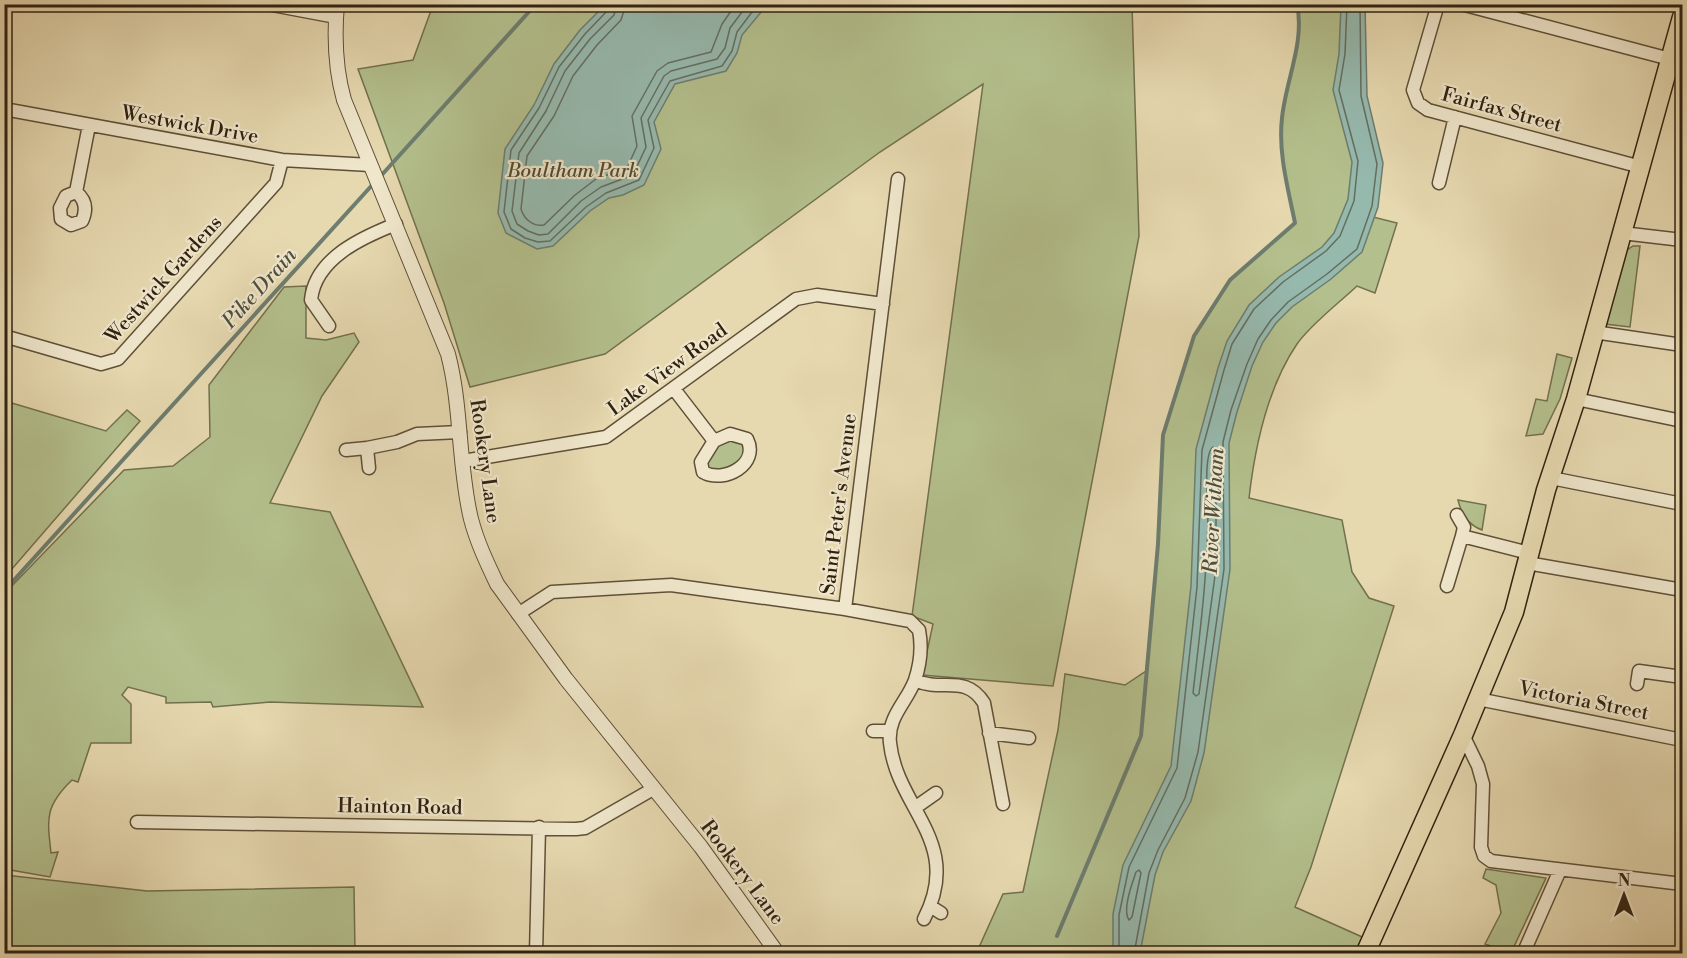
<svg xmlns="http://www.w3.org/2000/svg" width="1687" height="958" viewBox="0 0 1687 958" font-family="'Libre Bodoni',serif">
	<style>
		.green { fill: #b3bf8c; stroke: #72704e; stroke-width: 1.5 }
		.water { fill: #96b9ae; stroke: #6d7d6f; stroke-width: 1.5 }
		.lines { fill: none; stroke-linecap: round; stroke-linejoin: round }
		.shore { stroke: #636e60; stroke-width: 1.5 }
		.stream { stroke: #6d7d6f; stroke-width: 4 }
		.minor-casing { stroke: #5e5038; stroke-width: 15 }
		.tertiary-casing { stroke: #5e5038; stroke-width: 16 }
		.primary-casing { stroke: #302211; stroke-width: 21 }
		.minor { stroke: #efe6cb; stroke-width: 12 }
		.tertiary { stroke: #efe6cb; stroke-width: 14 }
		.primary { stroke: #e6d8af; stroke-width: 18 }
		.labels { text-anchor: middle; stroke-width: 4.5; stroke-linejoin: round; paint-order: stroke }
		.street-label { font-size: 20px; fill: #302211; stroke: #efe6cb }
		.park-label { font-size: 20px; font-style: italic; fill: #514930; stroke: #efe6cb }
		.water-label { font-size: 21px; font-style: italic; fill: #4f4f40; stroke: #efe6cb }
	</style>
	<rect width="100%" height="100%" fill="#e6d8af"/>
	<filter id="stains"><feTurbulence type="fractalNoise" baseFrequency=".00333" numOctaves="4"/><feColorMatrix values="0 0 0 0 .2 0 0 0 0 .09 0 0 0 0 .02 0 0 0 .5 -.17"/></filter>
	<radialGradient id="worn" r=".72"><stop offset=".6" stop-color="#630" stop-opacity="0"/><stop offset="1" stop-color="#630" stop-opacity=".3"/></radialGradient>
	<!-- green -->
	<path class="green" d="M 433,5 L 1132,5 L 1139,236 L 1053,686 L 922,675 L 933,624 L 912,616 L 983,84 L 880,152 L 605,354 L 470,387 L 444,303 L 358,69 L 413,60 Z
		M 1297,5 L 1356,5 L 1361,214 L 1397,223 L 1375,293 L 1357,286 C 1339,303 1311,324 1297,344 C 1267,388 1255,446 1249,498 L 1342,520 L 1352,572 L 1369,598 L 1394,606 L 1311,867 L 1295,907 L 1369,940 L 1365,953 L 976,954 L 1003,894 L 1023,892 L 1058,730 L 1065,674 L 1125,685 L 1146,671 L 1158,544 L 1163,435 L 1194,336 L 1230,280 L 1295,223 C 1288,188 1278,153 1282,118 C 1287,79 1305,43 1297,5 Z
		M 1633,246 L 1640,246 L 1630,327 L 1605,324 L 1624,252 Z
		M 306,286 L 306,338 L 326,340 L 354,333 L 359,342 L 322,396 L 270,503 L 330,512 L 423,707 L 270,702 L 213,707 L 211,702 L 166,703 L 166,697 L 128,687 L 122,695 L 131,704 L 131,743 L 91,743 L 78,782 L 72,780 C 45,806 47,818 51,853 L 58,852 L 50,877 L 5,869 L 4,594 L 124,470 L 173,466 L 210,437 L 209,385 L 284,287 Z
		M 1557,354 L 1572,358 L 1560,399 L 1543,434 L 1526,436 L 1536,399 L 1547,401 Z
		M 5,401 L 106,431 L 127,410 L 140,421 L 5,577 Z
		M 730,439 L 740,439 L 745,446 L 745,454 L 732,467 L 710,472 C 702,455 716,446 730,439 Z
		M 1458,500 L 1486,505 L 1482,530 C 1468,525 1461,513 1458,500 Z
		M 1486,869 L 1546,878 L 1511,953 L 1485,944 L 1501,913 L 1496,885 L 1483,878 Z
		M 5,875 L 147,891 L 354,887 L 355,953 L 5,953 Z"/>
	<!-- water -->
	<path class="water" d="M 605,5 L 767,5 L 742,35 L 737,53 L 726,71 L 675,84 L 654,122 L 661,149 L 644,185 L 623,195 L 609,198 L 590,211 L 553,246 L 537,249 L 506,233 L 498,213 L 505,149 L 534,105 L 554,64 L 580,30 Z
		M 1341,5 L 1365,5 L 1367,96 L 1383,163 L 1378,207 L 1362,252 L 1331,279 L 1292,307 L 1276,323 L 1263,342 L 1252,366 L 1237,412 L 1229,443 L 1230,569 L 1204,753 L 1191,801 L 1163,852 L 1155,875 L 1140,953 L 1113,953 L 1113,914 L 1123,865 L 1171,766 L 1191,586 L 1196,449 L 1218,368 L 1227,341 L 1249,305 L 1279,277 L 1322,247 L 1334,233 L 1348,199 L 1352,162 L 1333,90 L 1339,54 Z"/>
	<g class="lines">
		<!-- shore -->
		<path class="shore" d="M 609,4 L 608,10 L 585,34 L 559,67 L 539,108 L 511,150 L 504,212 L 511,229 L 525,238 L 538,242 L 550,241 L 586,207 L 606,193 L 639,180 L 654,148 L 648,120 L 670,81 L 722,66 L 732,51 L 737,32 L 758,4
			M 617,4 L 614,15 L 590,39 L 565,71 L 546,111 L 519,153 L 512,211 L 517,224 L 528,231 L 539,235 L 548,234 L 581,201 L 601,187 L 633,175 L 646,147 L 641,118 L 664,76 L 671,71 L 717,59 L 725,48 L 730,28 L 748,4
			M 626,4 L 621,20 L 597,45 L 573,76 L 554,116 L 527,156 L 521,209 C 524,219 533,227 544,225 L 575,195 L 596,179 L 627,168 L 637,146 L 632,116 L 657,71 L 668,63 L 711,52 L 722,24 L 736,4
			M 1213,447 L 1216,450 L 1216,568 L 1199,694 L 1196,696 L 1193,693 C 1200,632 1208,571 1208,509 C 1207,497 1204,453 1213,447 Z
			M 1139,870 L 1141,873 L 1132,917 L 1129,920 C 1122,910 1132,884 1136,872 Z
			M 1119,954 L 1119,915 L 1129,867 L 1177,768 L 1197,587 L 1202,450 L 1224,370 L 1232,344 L 1254,309 L 1283,282 L 1326,251 L 1340,236 L 1354,201 L 1358,161 L 1339,90 L 1345,54 L 1347,4
			M 1134,954 L 1149,873 L 1158,850 L 1185,798 L 1198,752 L 1224,569 L 1223,442 L 1231,410 L 1247,364 L 1258,339 L 1271,320 L 1288,302 L 1327,274 L 1357,249 L 1372,206 L 1377,164 L 1361,96 L 1360,4"/>
		<!-- stream -->
		<path class="stream" d="M 379,178 L 536,4
			M 4,591 L 374,183
			M 1057,936 L 1141,736 L 1158,544 L 1163,435 L 1194,336 L 1230,280 L 1295,223 C 1288,188 1278,153 1282,118 C 1286,79 1305,43 1297,4"/>
		<defs>
			<path id="minor" d="M 267,4 L 336,17
				M 1438,4 L 1413,90 L 1418,103 L 1428,110 L 1641,167
				M 1461,4 L 1670,59
				M 4,109 L 282,160 L 370,165
				M 1439,183 L 1455,117
				M 76,192 L 66,196 L 60,208 L 61,219 L 71,225 L 82,221 C 87,210 86,200 76,192 L 89,125
				M 1622,233 L 1682,240
				M 329,326 L 311,300 C 315,258 363,237 396,224
				M 1594,332 L 1682,345
				M 4,336 L 101,364 L 118,359 L 276,183 L 282,160
				M 674,389 L 714,441
				M 1576,399 L 1682,421
				M 730,434 L 747,439 C 760,464 724,484 703,472 L 701,462 L 714,441 Z
				M 346,450 L 367,448
				M 463,461 L 606,437 L 796,299 L 817,295 L 883,304
				M 369,468 L 367,448 L 397,442 L 417,434 L 460,432
				M 1551,478 L 1682,504
				M 1457,515 L 1464,527 L 1462,536
				M 1527,563 L 1682,590
				M 1447,586 L 1462,536 L 1529,553
				M 845,609 L 910,621 L 919,630 C 922,646 920,665 915,680 C 907,702 887,717 890,743 C 897,809 964,842 924,919
				M 518,614 L 552,592 L 671,585 L 845,609 L 898,179
				M 915,680 C 942,693 965,673 984,703 L 1003,804
				M 1637,684 L 1639,671 L 1682,677
				M 1478,699 L 1682,740
				M 873,731 L 890,731
				M 989,733 L 1029,738
				M 1463,735 L 1478,766 L 1483,784 L 1481,847 L 1484,856 L 1491,861 L 1682,884
				M 916,807 L 936,793
				M 137,822 L 576,829 L 585,828 L 653,789
				M 930,906 L 941,913
				M 536,954 L 539,827
				M 1523,954 L 1560,870"/>
			<path id="tertiary" d="M 337,4 C 334,38 335,68 344,100 L 448,354 C 462,408 458,465 471,519 C 477,542 487,563 497,584 L 566,679 L 701,847 L 778,954"/>
			<path id="primary" d="M 1365,954 L 1463,735 L 1514,612 L 1546,490 L 1576,399 L 1682,17"/>
		</defs>
		<!-- minor casing -->
		<use href="#minor" class="minor-casing"/>
		<!-- tertiary casing -->
		<use href="#tertiary" class="tertiary-casing"/>
		<!-- primary casing -->
		<use href="#primary" class="primary-casing"/>
		<!-- minor -->
		<use href="#minor" class="minor"/>
		<!-- tertiary -->
		<use href="#tertiary" class="tertiary"/>
		<!-- primary -->
		<use href="#primary" class="primary"/>
	</g>
	<g class="labels">
		<!-- street labels -->
		<g class="street-label">
			<text transform="translate(1502 109) rotate(15)" y="7">Fairfax Street</text>
			<text transform="translate(190 124) rotate(10)" y="7">Westwick Drive</text>
			<text transform="translate(163 279) rotate(-48)" y="7">Westwick Gardens</text>
			<text transform="translate(667 369) rotate(-36)" y="7">Lake View Road</text>
			<text transform="translate(486 461) rotate(82)" y="7">Rookery Lane</text>
			<text transform="translate(838 504) rotate(-83)" y="7">Saint Peter's Avenue</text>
			<text transform="translate(1584 700) rotate(11)" y="7">Victoria Street</text>
			<text transform="translate(400 806) rotate(1)" y="7">Hainton Road</text>
			<text transform="translate(743 872) rotate(53)" y="7">Rookery Lane</text>
		</g>
		<!-- park labels -->
		<g class="park-label">
			<text x="573" y="177">Boultham Park</text>
		</g>
		<!-- water labels -->
		<g class="water-label">
			<text transform="translate(259 288) rotate(-48)" y="7">Pike Drain</text>
			<text transform="translate(1213 511) rotate(-87)" y="7">River Witham</text>
		</g>
	</g>
	<!-- margin -->
	<rect width="1687" height="958" fill="none" stroke="#e6d8af" stroke-width="24"/>
	<rect x="6" y="6" width="1675" height="946" fill="none" stroke="#302211" stroke-width="3"/>
	<rect x="12" y="12" width="1663" height="934" fill="none" stroke="#302211" stroke-width="1.5"/>
	<!-- north arrow -->
	<g transform="translate(1624 895)" stroke="#efe6cb" stroke-width="4.5" paint-order="stroke">
	<path d="M0-4.5L10 22L0 15L-10 22Z" fill="#302211"/>
	<text y="-9" font-size="16" font-weight="bold" text-anchor="middle" fill="#302211">N</text>
	</g>
	<rect width="100%" height="100%" filter="url(#stains)"/>
	<rect width="100%" height="100%" fill="url(#worn)"/>
</svg>
